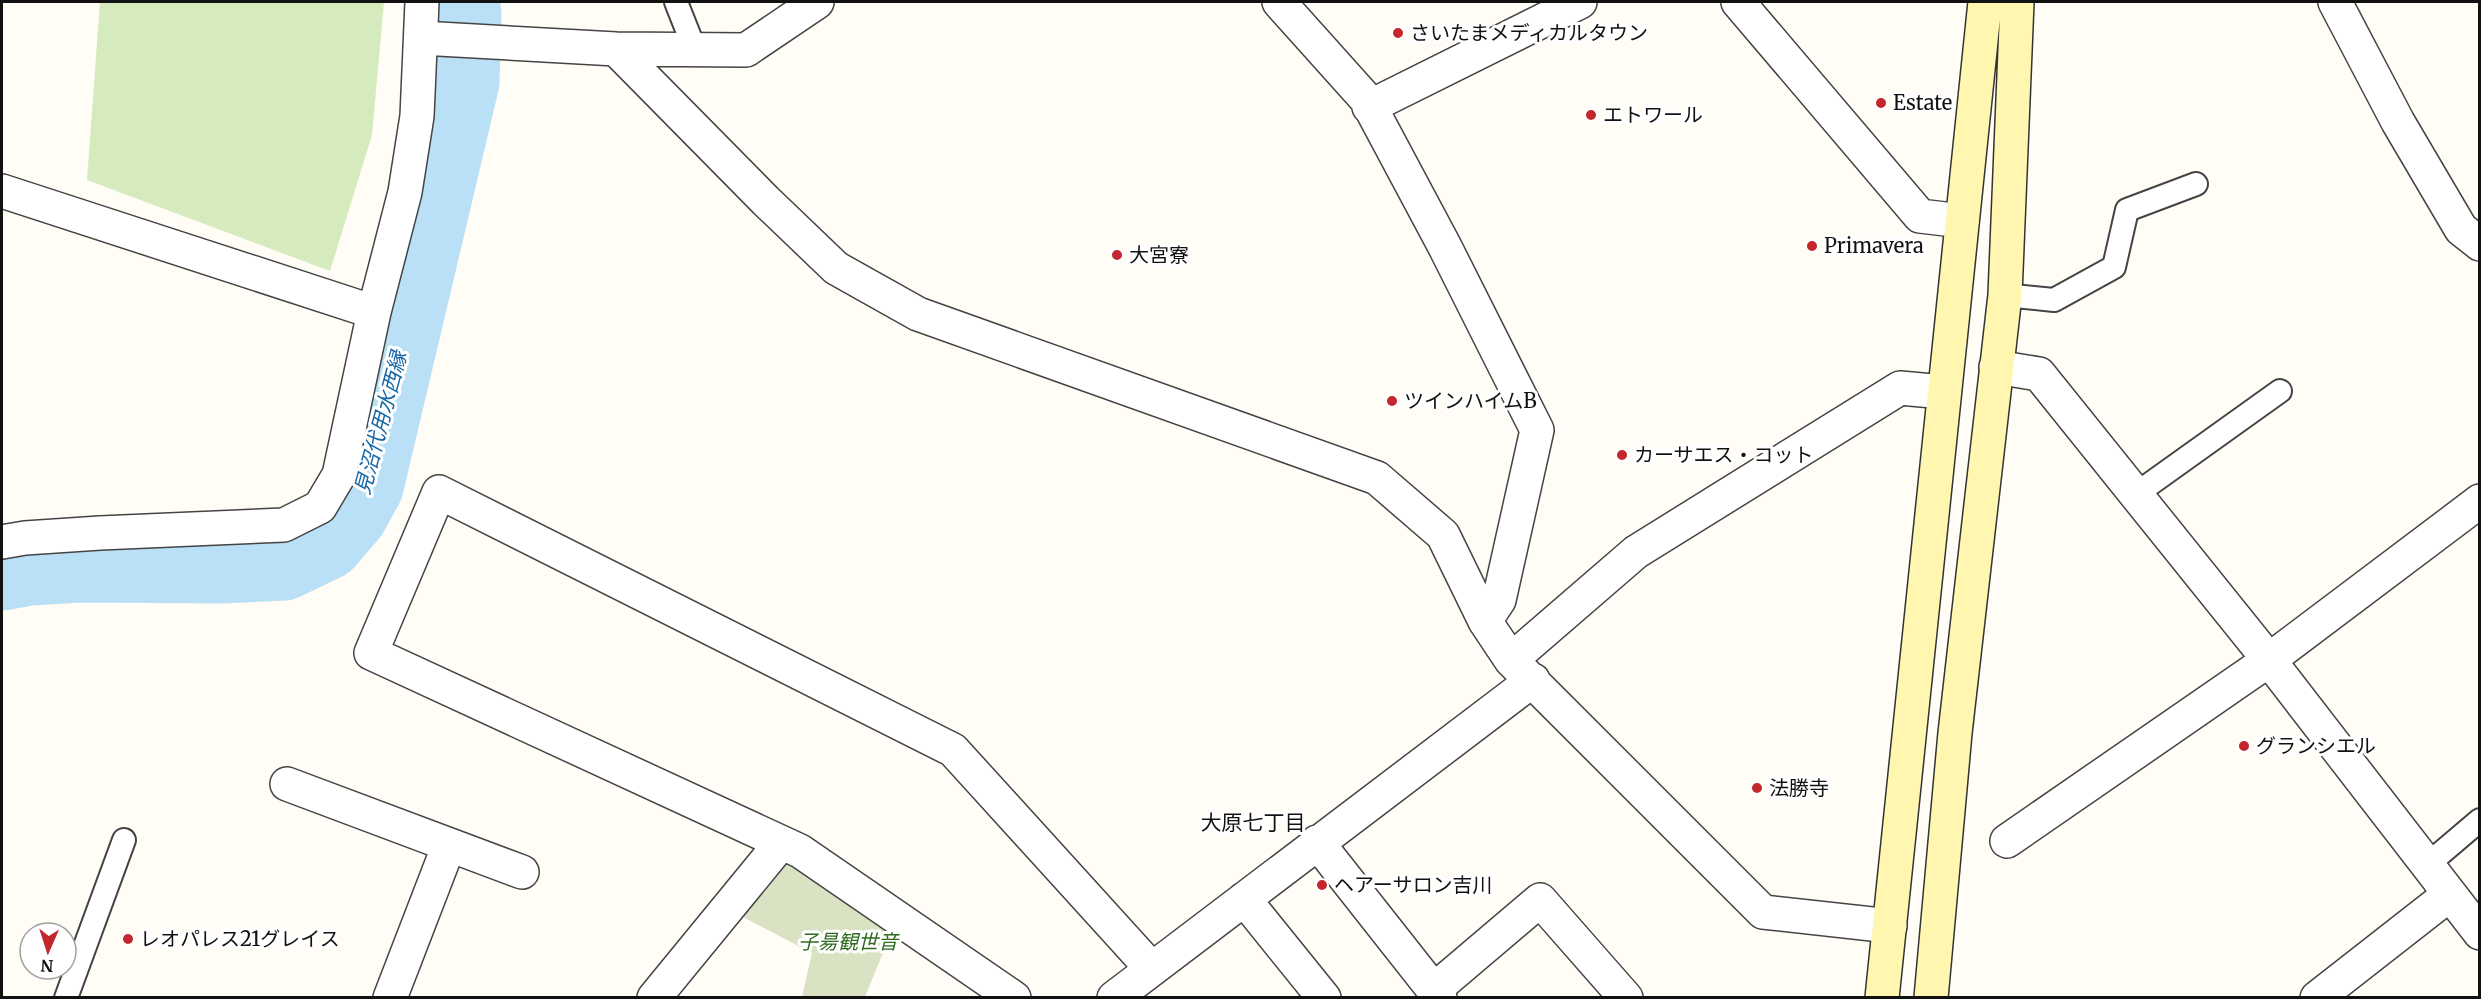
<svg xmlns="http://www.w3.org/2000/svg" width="2481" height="999" viewBox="0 0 2481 999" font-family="Merriweather,'Noto Sans JP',serif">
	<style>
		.green { fill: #d5ebbd }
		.cemetery { fill: #d9e3c4 }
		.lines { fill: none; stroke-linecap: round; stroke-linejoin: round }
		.river { stroke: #b9e0f7; stroke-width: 69 }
		.lane-casing { stroke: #444; stroke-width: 26 }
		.street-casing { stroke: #444; stroke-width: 36 }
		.secondary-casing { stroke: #333; stroke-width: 36 }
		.lane { stroke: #fff; stroke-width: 22 }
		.street { stroke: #fff; stroke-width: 33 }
		.secondary { stroke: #fff6b0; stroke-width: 33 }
		.poi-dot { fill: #c4262e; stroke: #fff; stroke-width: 2 }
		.labels { text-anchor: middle; stroke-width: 6; stroke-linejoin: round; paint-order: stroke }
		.poi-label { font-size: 20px; fill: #111; stroke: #fff; text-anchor: start }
		.park-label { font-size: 20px; font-style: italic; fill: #2f6b1f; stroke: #fff }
		.water-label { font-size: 21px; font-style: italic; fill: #1768a6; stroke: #fff }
		.neighbourhood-label { font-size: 21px; fill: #111; stroke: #fff }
	</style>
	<rect width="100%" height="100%" fill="#fffdf5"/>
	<!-- green -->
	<path class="green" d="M 100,2 L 384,2 L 372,135 L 330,271 L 87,180 Z"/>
	<!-- cemetery -->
	<path class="cemetery" d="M 790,860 L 893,928 L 865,997 L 802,997 L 812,953 L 743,917 Z"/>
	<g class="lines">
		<!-- river -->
		<path class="river" d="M 2,576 L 29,571 L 81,568 L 222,569 L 284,566 L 328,545 L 353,516 L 369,487 L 465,82 L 467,14 L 465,2"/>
		<defs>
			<path id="lane" d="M 676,2 L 695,50
				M 2005,295 L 2054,300 L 2114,267 L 2127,210 L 2196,184
				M 2136,494 L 2280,391
				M 2427,865 L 2480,820
				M 66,998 L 124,840"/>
			<path id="street" d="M 1279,2 L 1366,99 L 1445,247 L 1537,430 L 1499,600 L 1485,621
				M 1738,2 L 1920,216 L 1962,221
				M 2335,2 L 2398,122 L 2461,229 L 2480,244
				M 421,38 L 616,49 L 746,50 L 817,2
				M 616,49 L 766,201 L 836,268 L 918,314 L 1377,478 L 1443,535 L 1485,621 L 1511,660 L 1763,912 L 1890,926
				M 1369,107 L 1580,2
				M 2,191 L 374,312
				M 1996,367 L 2039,374 L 2269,660 L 2480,933
				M 2,542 L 25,538 L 100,533 L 284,525 L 320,507 L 339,475 L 374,312 L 405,192 L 417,116 L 422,2
				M 1511,660 L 1636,552 L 1900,388 L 1944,392
				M 287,784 L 522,872
				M 2007,841 L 2269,660 L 2480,501
				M 1317,842 L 1440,998
				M 1244,899 L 1324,998
				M 1434,990 L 1540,900 L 1626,998
				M 390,998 L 449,845
				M 654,998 L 781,843
				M 1014,998 L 800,851 L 371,653 L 439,492 L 953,750 L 1152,969
				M 1114,998 L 1533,680
				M 2317,998 L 2450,894"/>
			<path id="secondary" d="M 1882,998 L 1985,2
				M 1931,998 L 1955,733 L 2005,295 L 2017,2"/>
		</defs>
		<!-- lane casing -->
		<use href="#lane" class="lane-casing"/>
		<!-- street casing -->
		<use href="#street" class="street-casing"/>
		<!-- secondary casing -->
		<use href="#secondary" class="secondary-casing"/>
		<!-- lane -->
		<use href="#lane" class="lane"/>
		<!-- street -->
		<use href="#street" class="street"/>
		<!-- secondary -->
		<use href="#secondary" class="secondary"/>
	</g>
	<!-- markers -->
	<g class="poi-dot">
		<circle cx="1398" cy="33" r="6"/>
		<circle cx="1881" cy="103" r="6"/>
		<circle cx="1591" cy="115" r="6"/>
		<circle cx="1812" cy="246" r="6"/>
		<circle cx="1117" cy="255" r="6"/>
		<circle cx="1392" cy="401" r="6"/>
		<circle cx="1622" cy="455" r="6"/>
		<circle cx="2244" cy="746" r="6"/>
		<circle cx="1757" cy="788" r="6"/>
		<circle cx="1322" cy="885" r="6"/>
		<circle cx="128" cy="939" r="6"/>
	</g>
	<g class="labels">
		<!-- poi labels -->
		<g class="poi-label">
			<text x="1410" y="40">さいたまメディカルタウン</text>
			<text x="1893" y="110">Estate</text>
			<text x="1603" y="122">エトワール</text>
			<text x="1824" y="253">Primavera</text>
			<text x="1129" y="262">大宮寮</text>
			<text x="1404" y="408">ツインハイムB</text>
			<text x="1634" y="462">カーサエス・コット</text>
			<text x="2256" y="753">グランシエル</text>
			<text x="1769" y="795">法勝寺</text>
			<text x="1334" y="892">ヘアーサロン吉川</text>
			<text x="140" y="946">レオパレス21グレイス</text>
		</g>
		<!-- park labels -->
		<g class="park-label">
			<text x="848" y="949">子昜観世音</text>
		</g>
		<!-- water labels -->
		<g class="water-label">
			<text transform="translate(381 423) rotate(-75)" y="7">見沼代用水西縁</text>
		</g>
		<!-- neighbourhood labels -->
		<g class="neighbourhood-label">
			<text x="1253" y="830">大原七丁目</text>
		</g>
	</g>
	<!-- border -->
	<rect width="2481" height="999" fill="none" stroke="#111111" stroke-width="6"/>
	<!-- north arrow -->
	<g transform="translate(48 951) rotate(183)"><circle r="28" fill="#ffffff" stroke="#a0a0a0" stroke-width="1.5"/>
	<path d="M0-4.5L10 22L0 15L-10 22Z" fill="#c4262e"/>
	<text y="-9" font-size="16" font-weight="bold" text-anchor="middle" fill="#111111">N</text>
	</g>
</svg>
